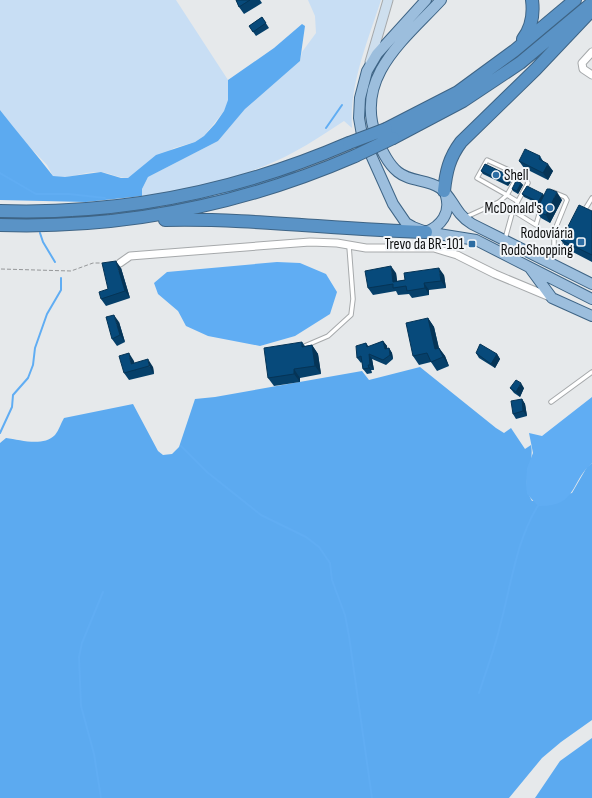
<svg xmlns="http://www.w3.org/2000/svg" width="592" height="798" viewBox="0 0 592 798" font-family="'Sofia Sans Condensed',sans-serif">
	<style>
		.green { fill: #c8def4 }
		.forest { fill: #5caaf0 }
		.water { fill: #60adf3 }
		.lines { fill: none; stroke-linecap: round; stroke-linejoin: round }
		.stream { stroke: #60adf3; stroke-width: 2 }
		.service-casing { stroke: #a6a9ab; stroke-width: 5.5 }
		.minor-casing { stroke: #a6a9ab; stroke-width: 9 }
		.secondary-casing { stroke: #a6a9ab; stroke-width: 11 }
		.primary-casing { stroke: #3e6485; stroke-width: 12 }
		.motorway-casing { stroke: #3e6485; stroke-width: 14 }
		.path { stroke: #959799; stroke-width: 1; stroke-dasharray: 4 2; stroke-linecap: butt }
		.service { stroke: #fff; stroke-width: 3.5 }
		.minor { stroke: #fff; stroke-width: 7 }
		.secondary { stroke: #cedfee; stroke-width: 9 }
		.primary { stroke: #9cbedd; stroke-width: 10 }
		.motorway { stroke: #5a93c6; stroke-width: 12 }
		.motorway-bridge-casing { stroke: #3e6485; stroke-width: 14; stroke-linecap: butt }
		.motorway-bridge { stroke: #5a93c6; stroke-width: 12 }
		.wall { fill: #06406a }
		.shaded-wall { fill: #053456 }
		.building { fill: #074a7b; stroke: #053456 }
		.poi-dot { fill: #2c6ca2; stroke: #f3f6f9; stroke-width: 1.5 }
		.labels { text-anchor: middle; stroke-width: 4; stroke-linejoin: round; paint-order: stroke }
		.poi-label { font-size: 15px; fill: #0b0c0d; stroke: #f3f6f9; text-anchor: end }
	</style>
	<rect width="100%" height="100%" fill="#e6e9eb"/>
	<!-- green -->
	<path class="green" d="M 0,0 L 176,0 L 228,80 L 228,101 L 224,111 L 204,136 L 195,142 L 174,148 L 128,178 C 118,178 110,173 100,172 C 84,171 69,180 53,176 L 47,165 L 23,140 L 0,110 Z
		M 308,0 L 381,0 C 368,41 349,84 352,128 L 344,121 C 327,132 311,143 294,152 C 251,176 191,190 142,196 L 142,189 L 148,177 L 218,141 L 245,109 L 300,61 L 302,52 L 316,33 L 315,16 Z"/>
	<!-- forest -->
	<path class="forest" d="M 302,24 L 305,26 L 300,61 L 245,109 L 218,141 L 148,177 L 142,189 L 142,196 L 86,202 L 0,200 L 0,110 C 17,132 36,154 53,176 L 65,177 L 101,172 L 121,178 L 128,178 L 156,155 L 195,142 L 204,136 L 215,124 L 224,111 L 228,100 L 228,80 L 274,48 Z
		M 420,367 L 496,428 L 504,433 L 511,428 L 525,449 L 531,445 C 535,466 519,480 532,501 L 572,493 L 587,467 L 592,463 L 592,720 L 561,742 L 542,758 L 509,798 L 0,798 L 0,443 L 6,438 C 21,440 43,447 55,435 C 59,430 61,423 64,418 L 133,404 L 158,451 L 163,455 L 172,454 L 179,447 L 195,399 L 215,397 L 362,371 L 369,380 Z
		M 592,738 L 592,798 L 535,798 L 560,761 Z"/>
	<!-- water -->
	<path class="water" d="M 277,262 L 300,263 L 326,274 L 337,292 L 330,314 L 295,336 L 260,346 L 208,336 L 186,326 L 178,311 L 158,294 L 154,283 L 167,272 Z
		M 592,397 L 592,463 C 569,483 578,507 538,506 L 527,494 L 526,485 L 527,468 L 533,453 L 529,433 L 542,436 Z"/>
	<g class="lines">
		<!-- stream -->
		<path class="stream" d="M 326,128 L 342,105
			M 0,173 L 36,194 L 69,194 L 105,198
			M 165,207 L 218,196 L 295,172
			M 121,212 L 157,208
			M 40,233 L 43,242 L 55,262
			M 0,433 L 12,407 L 13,395 L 28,378 L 33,365 L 35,348 L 47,314 L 61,290 L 61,278
			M 181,446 L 207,472 L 261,515 L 306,537 L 319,547 L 330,563 L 332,580 L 345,615 L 349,636 L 372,798
			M 479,693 C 486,671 495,648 500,626 C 511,586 516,540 539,504
			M 101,798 L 94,754 L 81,706 L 79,657 L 82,643 L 103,592"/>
		<defs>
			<path id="service" d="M 553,192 L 565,197 L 567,200 L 554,232 L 554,246
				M 517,201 L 507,195 L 519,174
				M 499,202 L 536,225 L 540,211
				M 584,211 L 592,198
				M 466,217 L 499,202 L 507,195 L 477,178 L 487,160 L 526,178 L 528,183 L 513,210 L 505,239
				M 562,249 L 566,242
				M 300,348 L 328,336 L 351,315 L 353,299 L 349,246
				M 551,402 L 592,372"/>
			<path id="minor" d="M 592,52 L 582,63 L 583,69 L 592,75
				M 120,263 L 130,256 L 310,242 L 337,243 L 366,248 L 434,248 L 457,255 L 495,274 L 550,297"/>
			<path id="secondary" d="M 370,62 L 388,0"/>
			<path id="primary" d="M 426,0 L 377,54 L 367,71 L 360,98 L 359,118 L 362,135 L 393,204 L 406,223 L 413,227 L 426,232 L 476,240 L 592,299
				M 441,0 C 405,39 354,77 376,136 C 381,149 387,163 398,172 C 410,182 427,179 440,188 C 453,197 454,213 472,224 L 592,284
				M 426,232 C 441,226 451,213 446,196
				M 530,268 L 552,298 L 592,316"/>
			<path id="motorway" d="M 523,39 C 532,27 534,15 532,0
				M 386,129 L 458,92 L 514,51 L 575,0
				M 393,138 L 463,101 L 520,63 L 592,3
				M 444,191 C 446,172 449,158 461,142 L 536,69 L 589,13
				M 0,211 C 121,215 238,191 349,143
				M 165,220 C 252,218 339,230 426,232
				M 0,225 C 123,229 242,205 355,156"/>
		</defs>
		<!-- service casing -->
		<use href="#service" class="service-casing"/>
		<!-- minor casing -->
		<use href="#minor" class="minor-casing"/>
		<!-- secondary casing -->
		<use href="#secondary" class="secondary-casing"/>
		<!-- primary casing -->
		<use href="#primary" class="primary-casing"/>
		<!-- motorway casing -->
		<use href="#motorway" class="motorway-casing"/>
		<!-- path -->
		<path class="path" d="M 1,269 L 71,271 L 93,263 L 102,263"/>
		<!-- service -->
		<use href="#service" class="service"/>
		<!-- minor -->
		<use href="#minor" class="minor"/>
		<!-- secondary -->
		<use href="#secondary" class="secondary"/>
		<!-- primary -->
		<use href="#primary" class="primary"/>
		<!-- motorway -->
		<use href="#motorway" class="motorway"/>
		<defs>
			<path id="motorway-bridge" d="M 349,143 L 386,129
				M 355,156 L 393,138"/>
		</defs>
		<!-- motorway-bridge casing -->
		<use href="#motorway-bridge" class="motorway-bridge-casing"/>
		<!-- motorway-bridge -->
		<use href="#motorway-bridge" class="motorway-bridge"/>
	</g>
	<!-- wall -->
	<path class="wall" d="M 236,0 L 260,0 L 262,3 L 244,14 L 239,7 Z
		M 262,17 L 269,28 L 256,36 L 249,26 Z
		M 540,156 L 543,161 L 553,171 L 548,180 L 524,168 L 519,161 Z
		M 481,171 L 512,180 L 508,186 L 483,174 Z
		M 521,183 L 523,185 L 518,194 L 513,191 L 512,189 Z
		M 522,194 L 544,195 L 562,200 L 550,223 L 541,218 L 536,211 L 539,204 L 524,197 Z
		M 592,211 L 592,262 L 567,249 L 561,240 Z
		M 121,268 L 130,298 L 106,306 L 101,299 L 108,289 Z
		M 396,273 L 397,281 L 444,275 L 446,288 L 429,290 L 429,295 L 412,298 L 409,294 L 398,295 L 396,291 L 373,295 L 368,288 Z
		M 428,318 L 434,327 L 439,348 L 445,356 L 449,366 L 437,371 L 431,362 L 419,365 L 413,356 Z
		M 119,322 L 125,342 L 117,346 L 112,339 Z
		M 383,341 L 387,346 L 387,349 L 389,348 L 392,353 L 393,359 L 386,365 L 372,359 L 374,370 L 371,370 L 372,373 L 367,374 L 363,369 L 362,362 L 361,363 L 357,358 L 366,343 L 369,347 Z
		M 302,342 L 305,346 L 312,345 L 318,354 L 321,374 L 300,378 L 300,382 L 274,386 L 268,378 Z
		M 476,353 L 497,354 L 500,359 L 495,368 L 479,358 Z
		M 134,361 L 134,363 L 153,367 L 154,374 L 129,380 L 124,373 Z
		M 510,388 L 524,388 L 520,397 L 514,393 Z
		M 522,399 L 525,404 L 527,416 L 516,419 L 513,414 Z"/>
	<!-- shaded-wall -->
	<path class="shaded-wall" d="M 548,164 L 553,171 L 548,180 L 543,173 Z
		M 510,178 L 512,180 L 508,186 L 507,184 Z
		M 521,183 L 523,185 L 518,194 L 517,191 Z
		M 557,192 L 562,200 L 550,223 L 546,215 Z
		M 543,194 L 545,196 L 540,204 L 538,202 Z
		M 116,261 L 121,268 L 130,298 L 125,291 Z
		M 391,266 L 396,273 L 398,288 L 393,282 Z
		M 439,268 L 444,275 L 446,288 L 441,281 Z
		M 424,283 L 429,290 L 429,295 L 425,288 Z
		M 114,315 L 119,322 L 125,342 L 120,335 Z
		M 428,318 L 434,327 L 441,358 L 435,349 Z
		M 383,341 L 387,346 L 388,354 L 385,349 Z
		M 312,345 L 318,354 L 321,374 L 315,366 Z
		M 389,348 L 392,353 L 393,359 L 390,355 Z
		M 439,348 L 445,356 L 449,366 L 443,357 Z
		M 129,353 L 134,361 L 136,371 L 131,364 Z
		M 369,354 L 372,359 L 374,370 L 370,365 Z
		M 497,354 L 500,359 L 495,368 L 491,364 Z
		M 148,359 L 153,367 L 154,374 L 149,366 Z
		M 368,365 L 371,370 L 372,373 L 369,368 Z
		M 294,369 L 300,378 L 300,382 L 294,374 Z
		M 521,383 L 524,388 L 520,397 L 516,392 Z
		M 522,399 L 525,404 L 527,416 L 523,411 Z"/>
	<!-- building -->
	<path class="building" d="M 236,0 L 250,0 L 239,7 Z
		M 262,17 L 266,23 L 253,32 L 249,26 Z
		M 525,149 L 540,156 L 539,159 L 548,164 L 543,173 L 519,161 Z
		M 485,164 L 508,175 L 510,178 L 507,184 L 481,171 Z
		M 516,181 L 521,183 L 517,191 L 512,189 Z
		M 527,186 L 543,194 L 538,202 L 522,194 Z
		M 547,189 L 550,189 L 557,192 L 546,215 L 536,211 Z
		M 579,205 L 592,211 L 592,255 L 561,240 Z
		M 116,261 L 125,291 L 101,299 L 99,292 L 108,289 L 102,263 Z
		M 391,266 L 393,282 L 405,280 L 404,273 L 439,268 L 441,281 L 424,283 L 425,288 L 407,291 L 406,286 L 393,288 L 393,284 L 368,288 L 365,271 Z
		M 114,315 L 120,335 L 112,339 L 106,317 Z
		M 428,318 L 435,349 L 439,348 L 443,357 L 431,362 L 427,353 L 413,356 L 406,323 Z
		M 383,341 L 385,349 L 389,348 L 390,355 L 383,360 L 369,354 L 370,365 L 368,365 L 369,368 L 363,369 L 361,356 L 357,358 L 356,346 L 366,343 L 367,347 Z
		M 302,342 L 302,347 L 312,345 L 315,366 L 294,369 L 294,374 L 268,378 L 264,348 Z
		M 480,344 L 497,354 L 491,364 L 476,353 Z
		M 129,353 L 131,364 L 148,359 L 149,366 L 124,373 L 119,356 Z
		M 516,380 L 521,383 L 516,392 L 510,388 Z
		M 522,399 L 523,411 L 513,414 L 511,401 Z"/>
	<!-- markers -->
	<g class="poi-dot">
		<circle cx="496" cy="175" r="4"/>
		<circle cx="550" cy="208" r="4"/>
		<rect x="577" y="238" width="8" height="8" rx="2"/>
		<rect x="468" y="240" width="8" height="8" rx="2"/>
	</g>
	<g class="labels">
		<!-- poi labels -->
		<g class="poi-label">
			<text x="504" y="180" text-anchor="start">Shell</text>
			<text x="542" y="213">McDonald's</text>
			<text x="573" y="238">Rodoviária<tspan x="573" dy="17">RodoShopping</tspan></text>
			<text x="464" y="249">Trevo da BR-101</text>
		</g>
	</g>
</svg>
